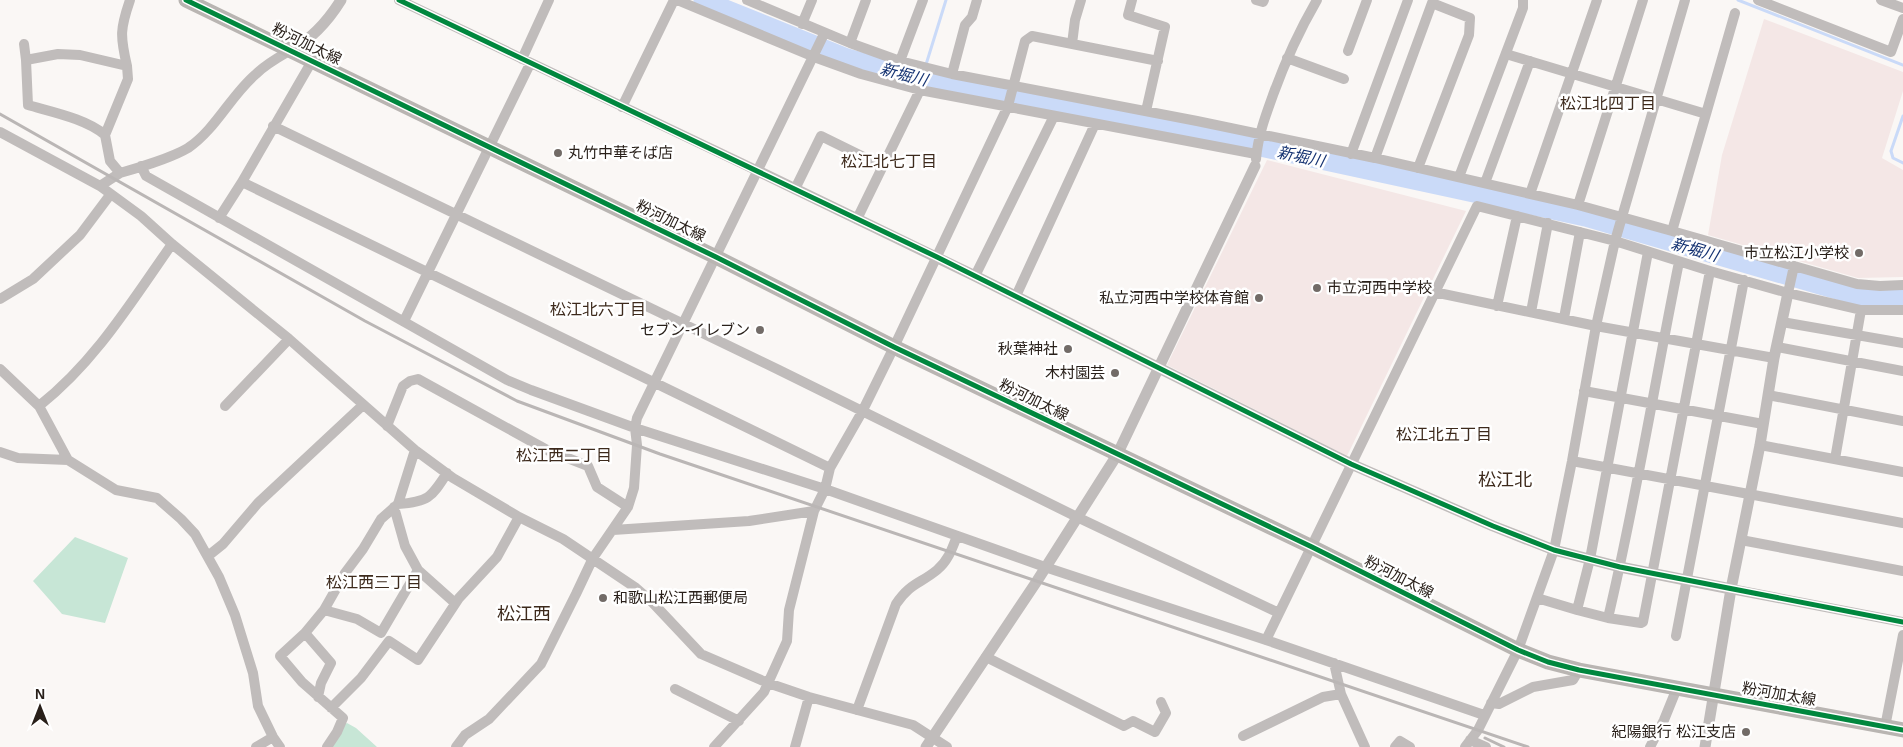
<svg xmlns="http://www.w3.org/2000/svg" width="1903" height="747" viewBox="0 0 1903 747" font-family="Arial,'Noto Sans JP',sans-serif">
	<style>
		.education { fill: #f4e7e6 }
		.green { fill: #c7e6d6 }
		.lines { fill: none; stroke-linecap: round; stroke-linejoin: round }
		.stream { stroke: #cadaf8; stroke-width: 3 }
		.river { stroke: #cadaf8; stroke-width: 19 }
		.minor { stroke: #c0bcbb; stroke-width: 10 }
		.tertiary { stroke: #c0bcbb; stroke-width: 11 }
		.primary { stroke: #b9b5b2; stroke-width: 15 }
		.rail { stroke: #bab6b5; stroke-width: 3 }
		.cycleway-casing { stroke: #fff; stroke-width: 8 }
		.cycleway { stroke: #00873e; stroke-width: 5 }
		.poi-dot { fill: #726b67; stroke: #fff; stroke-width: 2 }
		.labels { text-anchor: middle; stroke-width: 5; stroke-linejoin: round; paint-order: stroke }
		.street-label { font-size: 15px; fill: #29201a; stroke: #fff }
		.poi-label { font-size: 15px; fill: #29201a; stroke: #fff; text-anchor: end }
		.water-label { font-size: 16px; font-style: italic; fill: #153372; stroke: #fff }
		.neighbourhood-label { font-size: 16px; fill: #3d2a1c; stroke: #fff }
		.quarter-label { font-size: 18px; fill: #3d2a1c; stroke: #fff }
	</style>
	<rect width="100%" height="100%" fill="#faf7f5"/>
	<!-- education -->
	<path class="education" d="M 1764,19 L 1903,72 L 1903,91 L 1882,158 L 1903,170 L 1903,277 L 1858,278 L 1708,235 L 1722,155 Z
		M 1267,160 L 1466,211 L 1347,456 L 1167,365 Z"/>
	<!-- green -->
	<path class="green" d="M 75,537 L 128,558 L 105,623 L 62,614 L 33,581 Z
		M 347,723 L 356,728 L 377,747 L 331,747 L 343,725 Z"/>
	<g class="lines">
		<!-- stream -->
		<path class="stream" d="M 1738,0 L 1903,65
			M 923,79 L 924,71 L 946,0
			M 1903,116 L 1891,151 L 1893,158 L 1903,163"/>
		<!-- river -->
		<path class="river" d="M 703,0 L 847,58 L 923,79 L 1145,122 L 1585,217 L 1854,295 L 1875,298 L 1903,297"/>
		<!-- minor -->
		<path class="minor" d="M 399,0 L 758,171
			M 677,0 L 814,57 L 861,74 L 920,90 L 1256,154
			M 747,0 L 850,43 L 900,61 L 952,74 L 1197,121 L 1375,158 L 1578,205 L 1672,231 L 1706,114
			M 1132,0 L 1128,15 L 1165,27 L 1146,111
			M 1256,0 L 1263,2 L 1264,0
			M 1758,0 L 1891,52 L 1903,19
			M 1881,0 L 1903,8
			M 802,24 L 812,0
			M 850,43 L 866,0
			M 24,44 L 26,60 L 28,105 C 52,112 87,119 105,135
			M 1072,44 L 1075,20 L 1081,0
			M 1348,51 L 1367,0
			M 1506,54 L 1706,114 L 1735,13
			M 1287,58 L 1344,79
			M 522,59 L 549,0
			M 26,60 L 58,54 L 80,55 L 127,66 L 128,79 L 105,135 L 110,161 L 120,173 L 100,186
			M 900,61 L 923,0
			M 127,66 C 120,36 120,29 130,0
			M 952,74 L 965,25 L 972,17 L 977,0
			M 622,107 L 674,0
			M 273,126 L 779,370 L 1077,517 L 1279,613
			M 0,132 L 100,186 L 141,216 L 172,244 L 289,339 L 415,450 L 453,478 L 519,517 L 563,539 L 636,588 L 652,602 L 701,654 L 768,683 L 809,697 L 913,725 L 947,747
			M 1351,154 L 1408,0
			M 1375,158 L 1432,3 L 1470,18 L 1469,35 L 1418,168
			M 1256,159 C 1258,136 1265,117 1273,95 C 1285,62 1299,31 1317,0
			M 141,166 L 146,176 L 507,380 L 531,390 L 635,428 L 825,489 L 1045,567 L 1266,640 L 1484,715
			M 120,173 C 138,168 173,157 188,148 C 216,129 231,95 256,74 C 266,64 279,57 291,50
			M 1459,177 L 1523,8 L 1523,0
			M 242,182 L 312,61
			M 1485,183 L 1530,61
			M 795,189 L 821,136 L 882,166
			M 1530,194 L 1597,0
			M 1578,205 L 1643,0
			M 219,218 L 242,182 L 830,468
			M 857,219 L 920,90
			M 1672,231 L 1857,284 L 1880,286 L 1903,285
			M 975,276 L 1054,116
			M 1434,292 L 1596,326 L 1774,358
			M 1788,293 L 1794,266
			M 1016,296 L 1095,124
			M 0,299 L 33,279 L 80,235 L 110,195
			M 1497,306 L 1517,216
			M 1531,312 L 1548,223
			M 1564,318 L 1580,232
			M 404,321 L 530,64
			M 1782,322 L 1903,343
			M 1777,347 L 1903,371
			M 0,369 L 39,406 L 68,460 L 116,490 L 157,498 L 181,519 L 195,534 L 219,577 L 235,615 L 253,673 L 258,706 L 273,737 L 280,747
			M 1584,391 L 1763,424
			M 1768,395 L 1903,421
			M 39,406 C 95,362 132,301 172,244
			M 225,406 L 289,339
			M 387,426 L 403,386 L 410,381 L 418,379 L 547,450 L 588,466 L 597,487 L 628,507
			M 1760,445 L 1903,472
			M 0,452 L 18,458 L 68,460
			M 1835,459 L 1861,310
			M 1572,461 L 1903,523
			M 398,504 C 428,502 431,498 447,473
			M 394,507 L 405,546 L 418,570 L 455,603
			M 613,530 L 749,521 L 814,511
			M 1741,540 L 1903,571
			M 208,556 L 223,544 L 258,503 L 363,405
			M 1731,589 L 1903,622
			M 1537,598 L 1577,610 L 1590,559 L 1648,252
			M 324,610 L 357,619 L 381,633 L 418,570
			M 1577,610 L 1608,618 L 1641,623 L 1643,622 L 1710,271
			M 1608,618 C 1636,500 1655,381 1679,262
			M 305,633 L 331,663 L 321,683 L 318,697
			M 1676,636 L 1744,280
			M 1266,640 L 1477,206 L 1615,241 L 1710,271 L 1788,293 L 1861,310 L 1903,310
			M 986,657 L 1124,726 L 1133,721 L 1155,732 L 1166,713 L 1161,702
			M 675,689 L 739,721
			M 1341,694 L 1365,747
			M 1491,703 L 1499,704 L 1533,687 L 1573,680 L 1579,670
			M 331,708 L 361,678 L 389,641 L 418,660 L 459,598 L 497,557 L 519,517
			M 857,710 L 896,604 C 910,583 920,584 937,570 C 948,561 952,549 957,536
			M 1885,727 L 1903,635
			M 1243,736 L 1323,697 L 1341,694 L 1334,663
			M 1470,740 L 1486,747
			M 256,747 L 273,737
			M 327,747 L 337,732 L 343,718 L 302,682 L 280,656 L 305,633 L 324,610 L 345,573 L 363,549 L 381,519 L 398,504 L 415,450
			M 456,747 L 465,735 L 489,719 L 541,664 L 576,594 L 593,558 L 628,507 L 634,488 L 637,445 L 635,428 L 637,418 L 824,34
			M 714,747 L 764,692 L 787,641 L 789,610 L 814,511 L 825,489 L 830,468 L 862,412 L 894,347 L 1008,106 L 1025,41 L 1032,36 L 1158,61
			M 795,747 L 809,697
			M 1395,747 L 1400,741 L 1410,747
			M 1465,747 L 1478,730 L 1518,650 L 1554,550 L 1572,461 L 1596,326 L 1615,241 L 1685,0
			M 1650,747 L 1664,720 L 1677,688"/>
		<!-- tertiary -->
		<path class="tertiary" d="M 291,50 C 313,38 328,21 341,0
			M 758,171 L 975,276 L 1351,464 L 1493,526 L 1554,550 L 1620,567 L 1731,589
			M 926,747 L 1037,581 L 1117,455 L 1255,166
			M 1705,747 L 1731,589 L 1760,445 L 1774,358 L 1788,293"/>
		<!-- primary -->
		<path class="primary" d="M 186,0 L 716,257 L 894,347 L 1312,547 L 1518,650 L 1548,662 L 1579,670 L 1903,730"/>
		<!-- rail -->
		<path class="rail" d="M 0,114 L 365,321 L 517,401 L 660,454 L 1528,747
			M 1485,738 L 1504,747"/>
		<defs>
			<path id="cycleway" d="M 186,0 L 716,257 L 894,347 L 1312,547 L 1518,650 L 1548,662 L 1579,670 L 1903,730
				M 399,0 L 937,257 L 1351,464 L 1493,526 L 1554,550 L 1620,567 L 1903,622"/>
		</defs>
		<!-- cycleway casing -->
		<use href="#cycleway" class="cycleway-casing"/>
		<!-- cycleway -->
		<use href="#cycleway" class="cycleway"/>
	</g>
	<!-- markers -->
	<g class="poi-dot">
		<circle cx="558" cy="153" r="5"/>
		<circle cx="1859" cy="253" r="5"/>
		<circle cx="1317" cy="288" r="5"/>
		<circle cx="1259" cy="298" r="5"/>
		<circle cx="760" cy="330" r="5"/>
		<circle cx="1068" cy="349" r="5"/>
		<circle cx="1115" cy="373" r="5"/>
		<circle cx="603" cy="598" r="5"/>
		<circle cx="1746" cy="732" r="5"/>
	</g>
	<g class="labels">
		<!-- street labels -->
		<g class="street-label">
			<text transform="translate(307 44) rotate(26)" y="5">粉河加太線</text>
			<text transform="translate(671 221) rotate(26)" y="5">粉河加太線</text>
			<text transform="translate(1034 400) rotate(26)" y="5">粉河加太線</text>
			<text transform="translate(1399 577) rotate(27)" y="5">粉河加太線</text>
			<text transform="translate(1779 694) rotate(10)" y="5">粉河加太線</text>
		</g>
		<!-- poi labels -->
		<g class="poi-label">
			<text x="568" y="158" text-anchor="start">丸竹中華そば店</text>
			<text x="1849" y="258">市立松江小学校</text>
			<text x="1327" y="293" text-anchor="start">市立河西中学校</text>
			<text x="1249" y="303">私立河西中学校体育館</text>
			<text x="750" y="335">セブン-イレブン</text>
			<text x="1058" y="354">秋葉神社</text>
			<text x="1105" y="378">木村園芸</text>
			<text x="613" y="603" text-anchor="start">和歌山松江西郵便局</text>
			<text x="1736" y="737">紀陽銀行 松江支店</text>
		</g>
		<!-- water labels -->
		<g class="water-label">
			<text transform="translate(904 74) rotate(15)" y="6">新堀川</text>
			<text transform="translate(1301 156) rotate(12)" y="6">新堀川</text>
			<text transform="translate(1695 249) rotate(16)" y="6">新堀川</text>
		</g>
		<!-- neighbourhood labels -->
		<g class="neighbourhood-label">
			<text x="1608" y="109">松江北四丁目</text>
			<text x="889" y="167">松江北七丁目</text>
			<text x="598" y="315">松江北六丁目</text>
			<text x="1444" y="440">松江北五丁目</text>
			<text x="564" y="461">松江西二丁目</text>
			<text x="374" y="588">松江西三丁目</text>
		</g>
		<!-- quarter labels -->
		<g class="quarter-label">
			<text x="1505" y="486">松江北</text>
			<text x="524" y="620">松江西</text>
		</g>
	</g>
	<!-- north arrow -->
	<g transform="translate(40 707)" stroke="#ffffff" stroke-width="4" paint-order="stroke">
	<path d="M0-4L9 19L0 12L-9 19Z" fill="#29201a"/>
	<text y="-8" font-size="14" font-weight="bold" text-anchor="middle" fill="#29201a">N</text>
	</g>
</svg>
